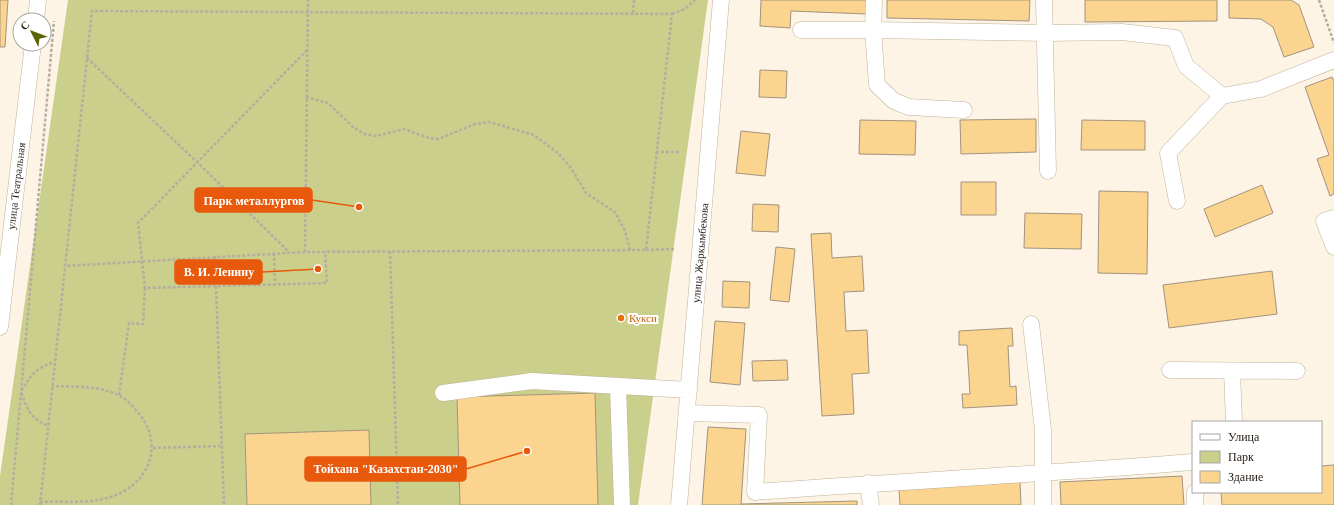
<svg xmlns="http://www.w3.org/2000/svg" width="1334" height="505" viewBox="0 0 1334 505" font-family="'Times New Roman',serif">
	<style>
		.green { fill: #cbcf8c }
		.building { fill: #fbd490; stroke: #a2947d }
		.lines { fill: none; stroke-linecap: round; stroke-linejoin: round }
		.minor-casing { stroke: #c0b29a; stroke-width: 17 }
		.path { stroke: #b5ada0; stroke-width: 2.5; stroke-dasharray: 3 2; stroke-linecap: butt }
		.minor { stroke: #fff; stroke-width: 16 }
		.food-dot { fill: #e8710a; stroke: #fff; stroke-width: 1.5 }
		.labels { text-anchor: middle; stroke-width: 4; stroke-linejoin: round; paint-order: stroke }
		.street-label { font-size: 11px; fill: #241e15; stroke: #fff }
		.food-label { font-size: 11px; fill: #c56008; stroke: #fff; text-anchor: start }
		.leader { fill: none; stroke: #e8590c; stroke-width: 1.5 }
		.callout-dot { fill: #e8590c; stroke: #fff; stroke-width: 1.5 }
		.callout { fill: #e8590c; stroke: #e8590c; stroke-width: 1.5 }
		.callout-label { font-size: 12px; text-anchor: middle; font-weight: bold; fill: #fff }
	</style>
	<rect width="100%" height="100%" fill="#fdf4e5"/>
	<!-- green -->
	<path class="green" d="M 68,0 L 708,0 L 638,505 L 0,505 L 0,476 Z"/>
	<!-- building -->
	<path class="building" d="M 0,0 L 8,0 L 5,47 L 0,47 Z
		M 761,0 L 867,0 L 866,14 L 791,11 L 790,28 L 760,26 Z
		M 887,0 L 1030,0 L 1029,21 L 887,18 Z
		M 1085,0 L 1217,0 L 1217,21 L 1085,22 Z
		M 1229,0 L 1291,0 L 1299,5 L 1314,47 L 1284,57 L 1273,27 L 1261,19 L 1229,18 Z
		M 760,70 L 787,71 L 786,98 L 759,97 Z
		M 1332,77 L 1334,81 L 1334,194 L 1330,196 L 1317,159 L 1329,155 L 1305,87 Z
		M 1036,119 L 1036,152 L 961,154 L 960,120 Z
		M 860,120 L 916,121 L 915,155 L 859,154 Z
		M 1082,120 L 1145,121 L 1145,150 L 1081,150 Z
		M 741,131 L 770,134 L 765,176 L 736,173 Z
		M 961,182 L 996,182 L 996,215 L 961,215 Z
		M 1262,185 L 1273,213 L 1215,237 L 1204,209 Z
		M 1099,191 L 1148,192 L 1147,274 L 1098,273 Z
		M 753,204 L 779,205 L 778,232 L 752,231 Z
		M 1025,213 L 1082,214 L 1081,249 L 1024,248 Z
		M 831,233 L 832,258 L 862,256 L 864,291 L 844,292 L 846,331 L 867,330 L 869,373 L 852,374 L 854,414 L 822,416 L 811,234 Z
		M 776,247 L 795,249 L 789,302 L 770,300 Z
		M 1272,271 L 1277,314 L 1169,328 L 1163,285 Z
		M 723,281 L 750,282 L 749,308 L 722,307 Z
		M 715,321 L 745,323 L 740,385 L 710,382 Z
		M 1012,328 L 1013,346 L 1008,346 L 1010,387 L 1016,386 L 1017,405 L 963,408 L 962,394 L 970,394 L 967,345 L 959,345 L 959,331 Z
		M 787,360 L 788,380 L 753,381 L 752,361 Z
		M 595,393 L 598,505 L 460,505 L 457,397 Z
		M 708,427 L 746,429 L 741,504 L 857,501 L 857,505 L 702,505 Z
		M 369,430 L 371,505 L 247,505 L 245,434 Z
		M 1334,465 L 1334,505 L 1222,505 L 1221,492 L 1321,492 L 1321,466 Z
		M 1182,476 L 1184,505 L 1061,505 L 1060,482 Z
		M 1020,482 L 1021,505 L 900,505 L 899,490 Z"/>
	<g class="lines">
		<defs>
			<path id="minor" d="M 1044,0 L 1048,171
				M 36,20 L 38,0
				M 801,30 L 873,30 L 874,0
				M 964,110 L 909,107 L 894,101 L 877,85 L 873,30 L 1045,33 L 1122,32 L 1175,38 L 1186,66 L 1222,96 L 1261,89 L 1334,60
				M 1177,201 L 1168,153 L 1222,96
				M 1334,218 L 1324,221 L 1334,247
				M 1031,324 L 1043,430 L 1043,505
				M 0,327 L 33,44
				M 1170,370 L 1297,371
				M 1232,371 L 1234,422
				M 618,386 L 622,505
				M 443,393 L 532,381 L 689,390
				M 687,413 L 759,415 L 755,492 C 901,481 1047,474 1193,462
				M 868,483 L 871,505
				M 1195,492 L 1195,505
				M 679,505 L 721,0"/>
		</defs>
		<!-- minor casing -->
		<use href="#minor" class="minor-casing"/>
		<!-- path -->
		<path class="path" d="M 1319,0 L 1334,43
			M 633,13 L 634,0
			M 672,14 L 685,9 L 695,0
			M 307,50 L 138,223 L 145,288 L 327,283 L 325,251
			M 87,58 L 197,162 L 289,252
			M 306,97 L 328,103 L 353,127 L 364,134 L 377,136 L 404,129 L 429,138 L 438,139 L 475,124 L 489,122 L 534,135 L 559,154 L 571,168 L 586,193 L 615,212 L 625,231 L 630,250
			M 656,152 L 679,152
			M 646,250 L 675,249
			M 390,251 L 398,505
			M 305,252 L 308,0
			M 274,253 L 275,285
			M 215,256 L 224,505
			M 119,395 L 129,323 L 143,324 L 145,288
			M 47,425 C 30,419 27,408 21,392 C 30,376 35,368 54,362
			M 153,448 L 222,446
			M 40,502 C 61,501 86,504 107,498 C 149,487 167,444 136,410 C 131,404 125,398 118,395 C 98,385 73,387 52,386
			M 11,505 L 54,21
			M 40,505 L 92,11 L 672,14 L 646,250 L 305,252 L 65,266"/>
		<!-- minor -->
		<use href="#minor" class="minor"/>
	</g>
	<!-- markers -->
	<circle class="food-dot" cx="621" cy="318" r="4"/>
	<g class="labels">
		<!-- street labels -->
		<g class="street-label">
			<text transform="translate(16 186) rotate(-83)" y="4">улица Театральная</text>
			<text transform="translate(700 253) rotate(-85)" y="4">улица Жаркымбекова</text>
		</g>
		<!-- food labels -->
		<g class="food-label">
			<text x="629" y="322">Кукси</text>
		</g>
	</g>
	<!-- callouts -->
	<path class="leader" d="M359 207L312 200M318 269L262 272M527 451L466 469"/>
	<g class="callout-dot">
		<circle cx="359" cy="207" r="4"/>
		<circle cx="318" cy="269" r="4"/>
		<circle cx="527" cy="451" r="4"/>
	</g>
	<g class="callout">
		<rect x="195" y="188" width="117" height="24" rx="4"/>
		<rect x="175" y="260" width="87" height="24" rx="4"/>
		<rect x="305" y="457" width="161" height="24" rx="4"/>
	</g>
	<g class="callout-label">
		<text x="254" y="205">Парк металлургов</text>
		<text x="219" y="276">В. И. Ленину</text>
		<text x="386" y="473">Тойхана "Казахстан-2030"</text>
	</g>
	<!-- legend -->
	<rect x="1192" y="421" width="130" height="72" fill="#ffffff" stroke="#a7a5a1"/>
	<rect x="1200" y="434" width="20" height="6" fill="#ffffff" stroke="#a7a5a1"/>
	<text x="1228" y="441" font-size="12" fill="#241e15">Улица</text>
	<rect x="1200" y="451" width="20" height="12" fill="#cbcf8c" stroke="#a7a5a1"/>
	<text x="1228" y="461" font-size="12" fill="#241e15">Парк</text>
	<rect x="1200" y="471" width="20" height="12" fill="#fbd490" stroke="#a7a5a1"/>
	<text x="1228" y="481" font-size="12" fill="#241e15">Здание</text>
	<!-- north arrow -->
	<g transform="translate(32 32) rotate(312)"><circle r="19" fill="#ffffff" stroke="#a7a5a1"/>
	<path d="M0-3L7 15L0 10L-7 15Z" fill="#5c6401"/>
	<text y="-6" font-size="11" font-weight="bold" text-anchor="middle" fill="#241e15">С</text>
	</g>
</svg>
